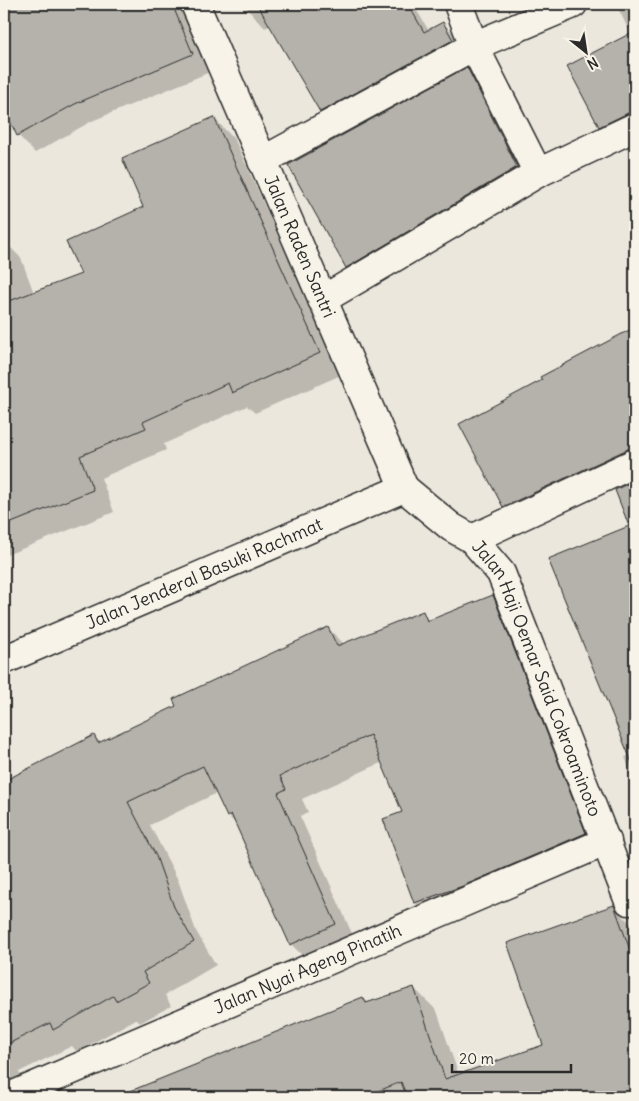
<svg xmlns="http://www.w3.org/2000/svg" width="639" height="1101" viewBox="0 0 639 1101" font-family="Delius,sans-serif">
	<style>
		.shadow { fill: #0003 }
		.building { fill: #b5b2ab; stroke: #2b2b2b }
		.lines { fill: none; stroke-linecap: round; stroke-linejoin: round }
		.minor-casing { stroke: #2b2b2b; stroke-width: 31 }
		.major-casing { stroke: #2b2b2b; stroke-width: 31 }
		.minor { stroke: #f7f3e8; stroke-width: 28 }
		.major { stroke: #f7f3e8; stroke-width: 28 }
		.labels { text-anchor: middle; stroke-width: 4.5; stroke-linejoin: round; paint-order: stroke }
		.street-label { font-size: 18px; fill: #2b2b2b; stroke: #f7f3e8 }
	</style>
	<rect width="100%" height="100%" fill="#ebe7dd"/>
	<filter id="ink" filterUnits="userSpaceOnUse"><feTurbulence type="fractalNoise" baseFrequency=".02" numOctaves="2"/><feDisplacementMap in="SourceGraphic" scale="10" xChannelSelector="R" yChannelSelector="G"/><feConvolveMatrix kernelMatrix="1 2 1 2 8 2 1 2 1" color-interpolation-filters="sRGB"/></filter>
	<g filter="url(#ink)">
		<!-- shadow -->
		<path class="shadow" d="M 4,4 L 181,4 L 210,72 L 92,121 L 35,153 L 18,135 L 4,105 Z
			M 245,4 L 413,4 L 429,31 L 443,23 L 459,39 L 338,127 L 321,111 L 271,25 L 265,28 L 249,11 Z
			M 616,4 L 635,4 L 635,135 L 617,143 L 600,126 L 631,35 Z
			M 467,69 L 484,86 L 534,185 L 365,284 L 347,267 Z
			M 214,118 L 235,140 L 341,375 L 255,413 L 247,406 L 164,444 L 166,450 L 101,478 L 114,512 L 4,556 L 4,241 L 21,258 L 34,293 L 83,275 L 145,208 Z
			M 633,330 L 635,333 L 635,475 L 524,526 L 504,506 L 460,424 L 544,381 Z
			M 635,482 L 635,787 L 625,757 L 630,755 L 631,527 L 616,490 Z
			M 492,596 L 515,619 L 608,856 L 486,908 L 438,926 L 415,903 L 385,820 L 404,813 L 383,762 L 302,799 L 308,812 L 300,816 L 358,947 L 313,967 L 291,944 L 238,826 L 228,816 L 217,793 L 150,825 L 178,880 L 196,931 L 216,965 L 165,995 L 171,1006 L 140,1023 L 136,1019 L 77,1052 L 72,1046 L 19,1072 L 21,1077 L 4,1085 L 4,782 L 94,736 L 101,743 L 177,706 L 328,628 L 345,645 L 422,613 L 430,621 Z
			M 614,907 L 635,928 L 635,1097 L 117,1097 L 363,998 L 369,1003 L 414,988 L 437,1011 L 459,1076 L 544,1045 Z"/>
		<!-- building -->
		<path class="building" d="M 4,4 L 172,4 L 193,54 L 75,104 L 17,136 L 4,108 Z
			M 257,4 L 408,4 L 424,32 L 443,22 L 453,40 L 320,112 Z
			M 635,31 L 635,112 L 628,113 L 599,127 L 567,66 Z
			M 467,67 L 517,167 L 346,268 L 288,165 Z
			M 214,117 L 320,353 L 232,393 L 228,383 L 143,422 L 146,428 L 80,456 L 93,490 L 4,526 L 4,303 L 81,274 L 66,242 L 143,207 L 122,158 Z
			M 635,327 L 635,448 L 628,449 L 503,507 L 459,424 L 542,380 L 540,377 Z
			M 635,480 L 635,770 L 548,559 L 629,526 L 615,490 Z
			M 493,595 L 586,833 L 463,886 L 414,903 L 383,819 L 402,812 L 370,735 L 280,776 L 286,789 L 278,793 L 336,924 L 290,945 L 231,814 L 227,817 L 203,766 L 128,802 L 156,856 L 174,907 L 194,942 L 143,972 L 149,983 L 116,1001 L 113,996 L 53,1030 L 50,1023 L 4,1046 L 4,781 L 94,735 L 98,743 L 176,706 L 173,699 L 328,627 L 337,646 L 423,611 L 427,621 Z
			M 614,905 L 635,964 L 635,1097 L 407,1097 L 401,1082 L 363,1097 L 118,1097 L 118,1096 L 363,997 L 366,1003 L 414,987 L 445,1079 L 543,1045 L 507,943 Z"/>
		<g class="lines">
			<defs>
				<g id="minor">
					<path id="s1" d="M 195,4 L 404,488"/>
					<path d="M 458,4 L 474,46 L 538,173"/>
					<path d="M 262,161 L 474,46 L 573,4"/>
					<path d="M 322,300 L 538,173 L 635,127"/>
					<path d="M 472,539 L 635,463"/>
				</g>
				<g id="major">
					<path id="s2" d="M 4,660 L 404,488 L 451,527 L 472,539 L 501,573 L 629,901 L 635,899"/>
					<path id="s3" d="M 9,1097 L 607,841"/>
				</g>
			</defs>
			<!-- minor casing -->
			<use href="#minor" class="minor-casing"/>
			<!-- major casing -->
			<use href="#major" class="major-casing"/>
			<!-- minor -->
			<use href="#minor" class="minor"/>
			<!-- major -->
			<use href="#major" class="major"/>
		</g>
	</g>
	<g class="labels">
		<!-- street labels -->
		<g class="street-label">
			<text dy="6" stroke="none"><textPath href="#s1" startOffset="264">Jalan Raden Santri</textPath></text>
			<text dy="6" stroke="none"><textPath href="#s2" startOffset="218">Jalan Jenderal Basuki Rachmat</textPath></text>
			<text dy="6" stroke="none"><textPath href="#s2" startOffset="676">Jalan Haji Oemar Said Cokroaminoto</textPath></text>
			<text dy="6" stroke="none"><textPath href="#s3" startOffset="325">Jalan Nyai Ageng Pinatih</textPath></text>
		</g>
	</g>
	<!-- margin -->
	<rect width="639" height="1101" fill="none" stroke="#f7f3e8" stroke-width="20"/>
	<rect x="10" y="10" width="619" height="1081" fill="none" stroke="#2b2b2b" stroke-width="2" filter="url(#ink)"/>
	<!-- north arrow -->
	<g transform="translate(586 52) rotate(150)" stroke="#f7f3e8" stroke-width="4" paint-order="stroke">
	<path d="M0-4L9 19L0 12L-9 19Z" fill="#2b2b2b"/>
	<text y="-8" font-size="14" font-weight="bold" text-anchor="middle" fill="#2b2b2b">N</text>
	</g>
	<!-- scale -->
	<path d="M452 1064v8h119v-8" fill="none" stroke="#2b2b2b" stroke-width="2.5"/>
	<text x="459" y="1064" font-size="15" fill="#2b2b2b" stroke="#f7f3e8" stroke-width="4" paint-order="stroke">20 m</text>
</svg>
